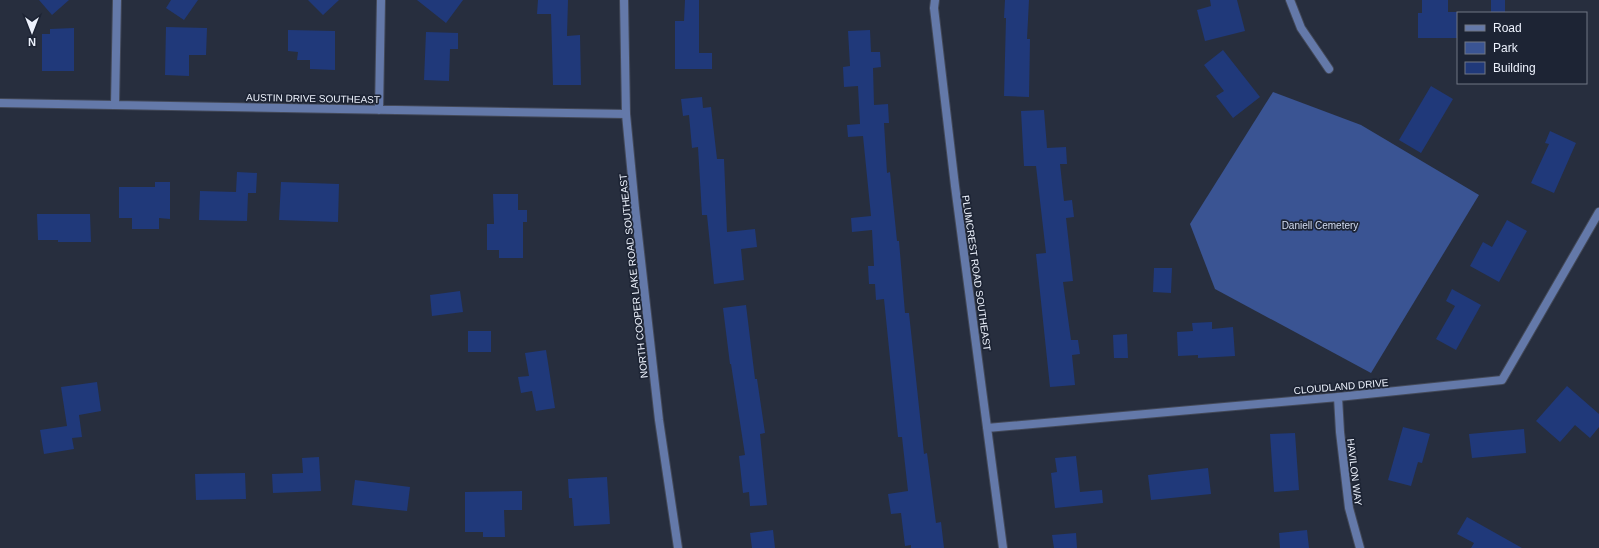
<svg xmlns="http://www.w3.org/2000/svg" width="1599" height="548" viewBox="0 0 1599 548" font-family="Arial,sans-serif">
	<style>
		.green { fill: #3a5493 }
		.building { fill: #20397a }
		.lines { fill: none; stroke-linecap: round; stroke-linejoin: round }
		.minor-casing { stroke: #434959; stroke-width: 10 }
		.tertiary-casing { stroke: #434959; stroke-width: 10 }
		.minor { stroke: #6479a9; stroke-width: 8 }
		.tertiary { stroke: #6479a9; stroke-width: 8 }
		.labels { text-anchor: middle; stroke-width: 3.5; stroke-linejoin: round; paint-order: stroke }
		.street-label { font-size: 10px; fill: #edf2fd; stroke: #1d2434 }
		.park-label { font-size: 10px; fill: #d3dcf0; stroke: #1d2434 }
	</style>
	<rect width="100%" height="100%" fill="#272e3e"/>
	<!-- green -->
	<path class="green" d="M 1273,92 L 1361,125 L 1479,195 L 1371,373 L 1215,289 L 1190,224 Z"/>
	<!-- building -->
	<path class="building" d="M 39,0 L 69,0 L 52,15 Z
		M 171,0 L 198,0 L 184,20 L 166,8 Z
		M 308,0 L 339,0 L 323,15 Z
		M 417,0 L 463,0 L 446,23 Z
		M 538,0 L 568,0 L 567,36 L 580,35 L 581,85 L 553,85 L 551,14 L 537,14 Z
		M 685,0 L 699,0 L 699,53 L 712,53 L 712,69 L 675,69 L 675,21 L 684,21 Z
		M 1005,0 L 1029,0 L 1027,39 L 1030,39 L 1029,97 L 1004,96 L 1006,18 L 1004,18 Z
		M 1210,0 L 1237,0 L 1245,31 L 1205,41 L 1197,10 L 1211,6 Z
		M 1422,0 L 1448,0 L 1448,12 L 1458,12 L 1458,38 L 1418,38 L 1418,13 L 1422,13 Z
		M 1491,0 L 1505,0 L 1505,13 L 1491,13 Z
		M 166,27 L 207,28 L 206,55 L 189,55 L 189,76 L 165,75 Z
		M 74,28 L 74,71 L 42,71 L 42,34 L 50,34 L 50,29 Z
		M 288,30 L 335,31 L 335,70 L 310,69 L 310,60 L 297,60 L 298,52 L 288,51 Z
		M 870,30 L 871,52 L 880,52 L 881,67 L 873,68 L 874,105 L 888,104 L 889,123 L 884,123 L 887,173 L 890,172 L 897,241 L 899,241 L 905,313 L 909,313 L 924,454 L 927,453 L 936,523 L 941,522 L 944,548 L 911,548 L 911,545 L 905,546 L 901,513 L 891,514 L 888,494 L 908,491 L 902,437 L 898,437 L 884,299 L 876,300 L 875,284 L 869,284 L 868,266 L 874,266 L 872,230 L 852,232 L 851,218 L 871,216 L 863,136 L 848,137 L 847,125 L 860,124 L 858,86 L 844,87 L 843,67 L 850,66 L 848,31 Z
		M 426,32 L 458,33 L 458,49 L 450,49 L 449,81 L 424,80 Z
		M 1223,50 L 1260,97 L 1233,118 L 1216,96 L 1224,91 L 1204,65 Z
		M 1431,86 L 1453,99 L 1421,153 L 1399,140 Z
		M 702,97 L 703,108 L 711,107 L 717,159 L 724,159 L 727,232 L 755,229 L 757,247 L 741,249 L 744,280 L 714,284 L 707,215 L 702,215 L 698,147 L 692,148 L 689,115 L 683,116 L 681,99 Z
		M 1044,110 L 1047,148 L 1066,147 L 1067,164 L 1060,164 L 1064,201 L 1072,200 L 1074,217 L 1066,218 L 1073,281 L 1063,282 L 1071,340 L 1078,340 L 1080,354 L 1072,355 L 1075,385 L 1050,387 L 1036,254 L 1046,253 L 1036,166 L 1024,166 L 1021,111 Z
		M 1550,131 L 1576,143 L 1554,193 L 1531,183 L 1549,144 L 1545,143 Z
		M 237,172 L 257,173 L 256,193 L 248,193 L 247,221 L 199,220 L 200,191 L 236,192 Z
		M 155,182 L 170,182 L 170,219 L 159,218 L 159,229 L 132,229 L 132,218 L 119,218 L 119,187 L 155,187 Z
		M 281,182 L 339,184 L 338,222 L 279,220 Z
		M 493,194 L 518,194 L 518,210 L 527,210 L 527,222 L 523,222 L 523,258 L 499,258 L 499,250 L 487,250 L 487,224 L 494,224 Z
		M 37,214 L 90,214 L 91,242 L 58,242 L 58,240 L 38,240 Z
		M 1507,220 L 1527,231 L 1499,282 L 1470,266 L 1483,242 L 1492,247 Z
		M 1154,268 L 1172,268 L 1171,293 L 1153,292 Z
		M 1452,289 L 1481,305 L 1456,350 L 1436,339 L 1455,306 L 1446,301 Z
		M 460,291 L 463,312 L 432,316 L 430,295 Z
		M 746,305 L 755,379 L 757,379 L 765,433 L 760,434 L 767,505 L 750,506 L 749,492 L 743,493 L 739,456 L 745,455 L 731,364 L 730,364 L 723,308 Z
		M 1212,322 L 1212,329 L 1233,327 L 1235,356 L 1198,358 L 1198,355 L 1178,356 L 1177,332 L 1193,331 L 1192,323 Z
		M 468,331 L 491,331 L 491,352 L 468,352 Z
		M 1127,334 L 1128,358 L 1114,358 L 1113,335 Z
		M 546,350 L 555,408 L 536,411 L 532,391 L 521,393 L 518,377 L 529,376 L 525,353 Z
		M 97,382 L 101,411 L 79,415 L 82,437 L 72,438 L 74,449 L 44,454 L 40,430 L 67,426 L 61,387 Z
		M 1567,386 L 1599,414 L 1599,427 L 1590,438 L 1575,425 L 1560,442 L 1536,421 Z
		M 1403,427 L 1430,434 L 1422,463 L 1418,462 L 1411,486 L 1388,480 Z
		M 1524,429 L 1526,453 L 1472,458 L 1469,434 Z
		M 1295,433 L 1299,490 L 1274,492 L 1270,434 Z
		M 1076,456 L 1080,492 L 1102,490 L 1103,503 L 1055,508 L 1051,473 L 1057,472 L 1055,458 Z
		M 319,457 L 321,491 L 273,493 L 272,474 L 303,473 L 302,458 Z
		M 1208,468 L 1211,494 L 1151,500 L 1148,475 Z
		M 245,473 L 246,499 L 196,500 L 195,474 Z
		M 607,477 L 610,524 L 574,526 L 572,498 L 569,498 L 568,479 Z
		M 355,480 L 410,487 L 407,511 L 352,505 Z
		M 522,491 L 522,510 L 504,510 L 505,537 L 483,537 L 483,532 L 465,532 L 465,492 Z
		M 1467,517 L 1522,548 L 1471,548 L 1474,543 L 1457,534 Z
		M 773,530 L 775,548 L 752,548 L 750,533 Z
		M 1307,530 L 1309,548 L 1280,548 L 1279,533 Z
		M 1076,533 L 1077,548 L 1054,548 L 1052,535 Z"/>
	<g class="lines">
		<defs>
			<path id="minor" d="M 935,0 L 934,8 L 955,186 L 1003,548
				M 1290,0 L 1301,28 L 1329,69
				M 0,103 L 626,114
				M 115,105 L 117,0
				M 379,110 L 381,0
				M 1338,397 L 1340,432 L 1349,508 L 1360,548
				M 987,428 L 1338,397 L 1502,380 L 1599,212"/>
			<path id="tertiary" d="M 624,0 L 626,114 L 635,208 L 659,420 L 678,548"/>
		</defs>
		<!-- minor casing -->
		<use href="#minor" class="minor-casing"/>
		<!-- tertiary casing -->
		<use href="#tertiary" class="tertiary-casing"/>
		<!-- minor -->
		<use href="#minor" class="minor"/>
		<!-- tertiary -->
		<use href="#tertiary" class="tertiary"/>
	</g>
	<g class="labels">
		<!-- street labels -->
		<g class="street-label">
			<text transform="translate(313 98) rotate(1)" y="4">AUSTIN DRIVE SOUTHEAST</text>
			<text transform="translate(977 273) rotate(82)" y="4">PLUMCREST ROAD SOUTHEAST</text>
			<text transform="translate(633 276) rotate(-96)" y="4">NORTH COOPER LAKE ROAD SOUTHEAST</text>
			<text transform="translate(1341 386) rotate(-5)" y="4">CLOUDLAND DRIVE</text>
			<text transform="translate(1355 472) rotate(83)" y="4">HAVILON WAY</text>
		</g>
		<!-- park labels -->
		<g class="park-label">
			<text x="1320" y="229">Daniell Cemetery</text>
		</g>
	</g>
	<!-- legend -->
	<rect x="1457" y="12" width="130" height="72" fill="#1d2434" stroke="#707684"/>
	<rect x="1465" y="25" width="20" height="6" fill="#6479a9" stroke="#707684"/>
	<text x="1493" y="32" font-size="12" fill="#edf2fd">Road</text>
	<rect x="1465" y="42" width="20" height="12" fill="#3a5493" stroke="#707684"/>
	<text x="1493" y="52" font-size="12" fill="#edf2fd">Park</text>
	<rect x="1465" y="62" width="20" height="12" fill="#20397a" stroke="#707684"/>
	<text x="1493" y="72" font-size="12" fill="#edf2fd">Building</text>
	<!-- north arrow -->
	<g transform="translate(32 32) rotate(180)" stroke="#1d2434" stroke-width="3" paint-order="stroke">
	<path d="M0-3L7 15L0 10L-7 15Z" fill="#edf2fd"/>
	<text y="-6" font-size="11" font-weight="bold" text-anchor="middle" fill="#edf2fd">N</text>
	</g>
</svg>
